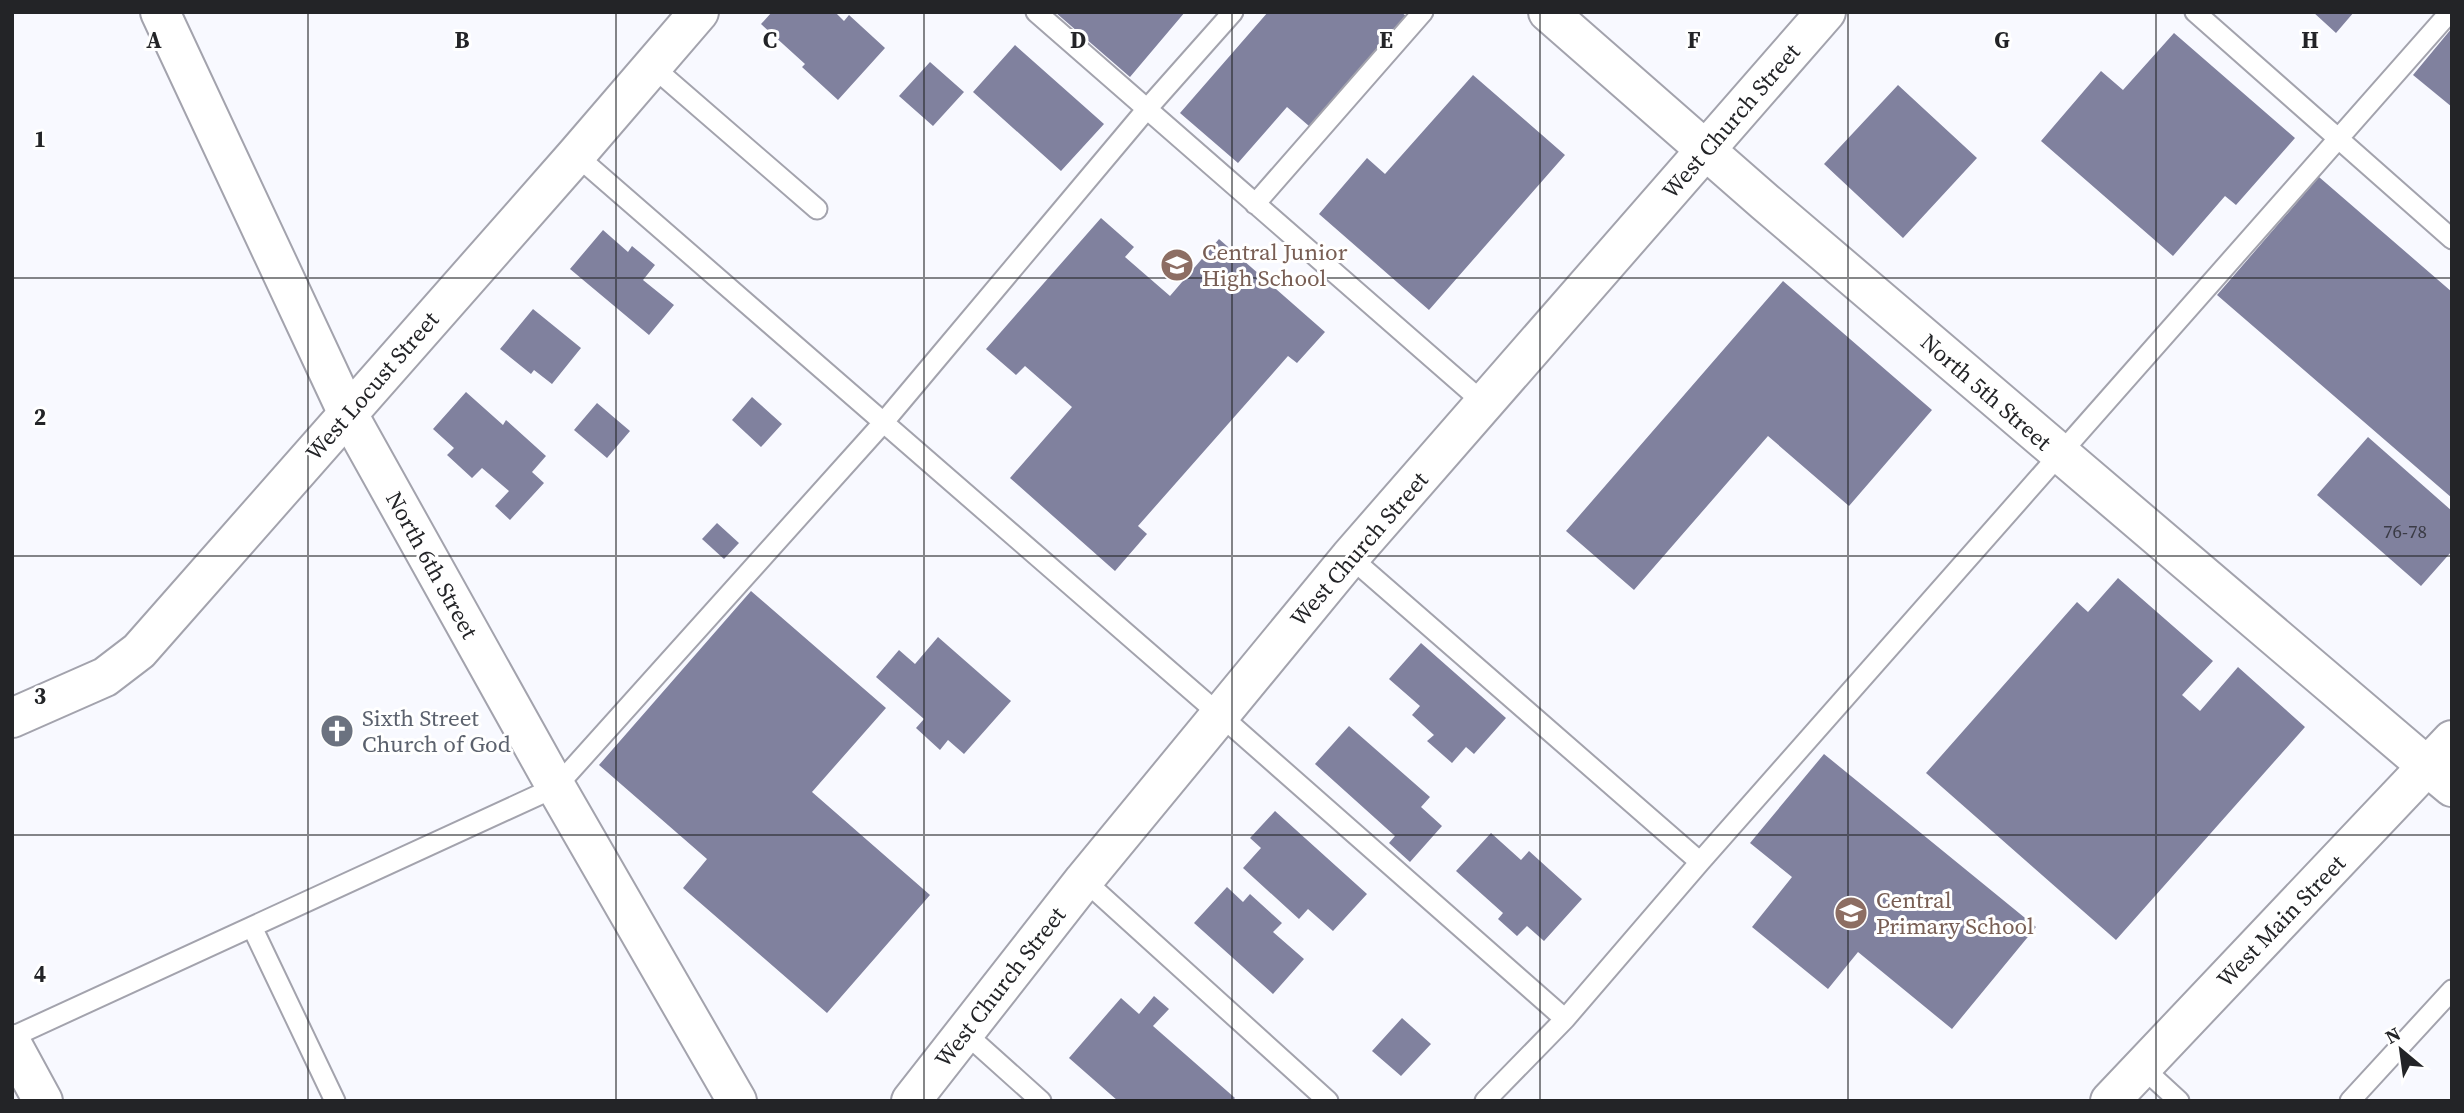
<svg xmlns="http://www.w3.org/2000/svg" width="2464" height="1113" viewBox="0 0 2464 1113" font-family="'Source Serif 4',serif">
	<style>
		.building { fill: #80819e }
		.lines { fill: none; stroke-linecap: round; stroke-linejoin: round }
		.lane-casing { stroke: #a3a3ad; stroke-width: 23 }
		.street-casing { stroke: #a3a3ad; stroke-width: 42 }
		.secondary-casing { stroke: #a3a3ad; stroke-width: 42 }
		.lane { stroke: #fff; stroke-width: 19 }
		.street { stroke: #fff; stroke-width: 38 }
		.secondary { stroke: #fff; stroke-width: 38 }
		.grid { fill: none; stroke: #232427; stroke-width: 2; stroke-opacity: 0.55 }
		.labels { text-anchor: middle; stroke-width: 6; stroke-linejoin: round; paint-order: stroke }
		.number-label { font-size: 19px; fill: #3a3b45 }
		.street-label { font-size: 23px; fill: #232427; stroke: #fff }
		.education-label { font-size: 23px; fill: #785e54; stroke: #fff; text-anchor: start }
		.worship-label { font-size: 23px; fill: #5b616d; stroke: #fff; text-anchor: start }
		.grid-label { font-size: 23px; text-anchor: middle; font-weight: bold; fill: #232427; stroke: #fff; stroke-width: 6; stroke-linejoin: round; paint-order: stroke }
	</style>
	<rect width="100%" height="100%" fill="#f8f9ff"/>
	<!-- building -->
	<path class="building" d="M 772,12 L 835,12 L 844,21 L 849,15 L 885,48 L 838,100 L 802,67 L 805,64 L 761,24 Z
		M 1055,12 L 1185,12 L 1130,77 Z
		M 1268,12 L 1401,12 L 1406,16 L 1309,126 L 1287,107 L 1238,163 L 1180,113 Z
		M 2313,12 L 2354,12 L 2336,33 Z
		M 2452,28 L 2452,107 L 2413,75 Z
		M 2174,33 L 2295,138 L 2236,205 L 2225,196 L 2173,256 L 2041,141 L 2101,71 L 2123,90 Z
		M 1015,45 L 1104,124 L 1061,171 L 973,92 Z
		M 930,62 L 964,92 L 933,126 L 899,96 Z
		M 1473,75 L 1565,155 L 1429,310 L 1319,214 L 1367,158 L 1385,174 Z
		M 1898,85 L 1977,158 L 1903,238 L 1824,164 Z
		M 2319,177 L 2452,292 L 2452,498 L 2217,295 Z
		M 1101,218 L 1134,247 L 1125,257 L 1170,296 L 1219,239 L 1325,332 L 1297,363 L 1288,356 L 1138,526 L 1147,534 L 1115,571 L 1010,478 L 1072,407 L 1025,366 L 1016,375 L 986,349 Z
		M 603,230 L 628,252 L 632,246 L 655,265 L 643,280 L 674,305 L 649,335 L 570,269 Z
		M 1783,281 L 1932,410 L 1849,506 L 1768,436 L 1634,590 L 1566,531 Z
		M 533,309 L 581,348 L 552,384 L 534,370 L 531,374 L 500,349 Z
		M 466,392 L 503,425 L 506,420 L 546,456 L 532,472 L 544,483 L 510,520 L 495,506 L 509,491 L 482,468 L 472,478 L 447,455 L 454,448 L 433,429 Z
		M 752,397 L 782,424 L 761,447 L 732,420 Z
		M 597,403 L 630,431 L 607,458 L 574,430 Z
		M 2368,437 L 2452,511 L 2452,551 L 2421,586 L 2317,495 Z
		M 717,523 L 739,543 L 724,559 L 702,539 Z
		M 2118,578 L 2213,661 L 2182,695 L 2200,711 L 2238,667 L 2305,727 L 2116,940 L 1926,773 L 2077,602 L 2088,612 Z
		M 751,591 L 886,708 L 812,792 L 930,895 L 827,1013 L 683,888 L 707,859 L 599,765 Z
		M 938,637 L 1011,701 L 964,754 L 948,740 L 940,750 L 916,728 L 924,719 L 876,677 L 899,650 L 915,664 Z
		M 1421,643 L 1506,718 L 1474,754 L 1466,747 L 1452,763 L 1427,741 L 1434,735 L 1412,715 L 1420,706 L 1389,679 Z
		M 1349,726 L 1430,797 L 1421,807 L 1442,826 L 1410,862 L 1389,843 L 1395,836 L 1315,764 Z
		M 1824,754 L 2036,927 L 1952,1029 L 1858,952 L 1828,989 L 1752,927 L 1792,877 L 1750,843 Z
		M 1275,811 L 1367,894 L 1333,931 L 1308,909 L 1299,919 L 1243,868 L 1261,848 L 1250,838 Z
		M 1491,833 L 1521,860 L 1529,851 L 1582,899 L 1544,941 L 1527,926 L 1517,936 L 1498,919 L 1503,913 L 1456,871 Z
		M 1227,887 L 1243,902 L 1250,894 L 1282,923 L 1273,932 L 1304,959 L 1273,994 L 1194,923 Z
		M 1154,996 L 1169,1009 L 1153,1026 L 1235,1098 L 1232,1101 L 1118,1101 L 1069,1058 L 1121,998 L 1139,1014 Z
		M 1402,1018 L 1431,1044 L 1401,1076 L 1372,1051 Z"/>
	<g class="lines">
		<defs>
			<path id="lane" d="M 1036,12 L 1485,404
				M 2195,12 L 2452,239
				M 653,67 L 817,209
				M 576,155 L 1220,715 L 1565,1019
				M 1255,204 L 1423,12
				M 1350,557 L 1700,862
				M 1084,880 L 1328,1101
				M 252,927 L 335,1101
				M 964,1032 L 1041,1101
				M 12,1037 L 556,787 L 883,423 L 1146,110 L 1233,12
				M 2142,1067 L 2179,1101
				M 1485,1101 L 1565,1019 L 1700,862 L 2450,12
				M 2350,1101 L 2452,990"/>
			<path id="street" d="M 12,718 L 105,677 L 139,651 L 576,155 L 699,12
				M 2428,767 L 2452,787
				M 12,1044 L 43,1101"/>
			<path id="secondary" d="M 160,12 L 348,414 L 556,787 L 737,1101
				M 1548,12 L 1765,202 L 2428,767
				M 911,1101 L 1084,880 L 1350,557 L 1826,12
				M 2110,1101 L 2452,740"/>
		</defs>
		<!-- lane casing -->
		<use href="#lane" class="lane-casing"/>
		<!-- street casing -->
		<use href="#street" class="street-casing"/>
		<!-- secondary casing -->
		<use href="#secondary" class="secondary-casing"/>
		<!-- lane -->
		<use href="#lane" class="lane"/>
		<!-- street -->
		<use href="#street" class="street"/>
		<!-- secondary -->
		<use href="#secondary" class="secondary"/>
	</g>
	<!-- grid -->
	<path class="grid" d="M 308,12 L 308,1101M 616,12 L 616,1101M 924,12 L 924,1101M 1232,12 L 1232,1101M 1540,12 L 1540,1101M 1848,12 L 1848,1101M 2156,12 L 2156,1101M 12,278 L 2452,278M 12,556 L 2452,556M 12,835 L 2452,835"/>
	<!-- icons -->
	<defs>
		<symbol id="school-disc" viewBox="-11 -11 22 22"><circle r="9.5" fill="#8d6e63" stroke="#fff"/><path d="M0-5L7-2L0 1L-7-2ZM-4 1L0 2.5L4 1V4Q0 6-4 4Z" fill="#fff"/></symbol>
		<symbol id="church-disc" viewBox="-11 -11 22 22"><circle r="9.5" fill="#6b7280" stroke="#fff"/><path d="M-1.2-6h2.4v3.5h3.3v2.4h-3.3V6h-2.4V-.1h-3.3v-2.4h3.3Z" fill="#fff"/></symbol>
	</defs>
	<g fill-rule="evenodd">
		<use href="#school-disc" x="1158" y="246" width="38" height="38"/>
		<use href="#church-disc" x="318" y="712" width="38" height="38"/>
		<use href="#school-disc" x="1832" y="894" width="38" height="38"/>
	</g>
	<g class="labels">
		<!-- number labels -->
		<g class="number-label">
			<text x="2405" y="538">76-78</text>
		</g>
		<!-- street labels -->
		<g class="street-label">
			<text transform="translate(1731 121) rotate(-49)" y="8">West Church Street</text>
			<text transform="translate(372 386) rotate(-49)" y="8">West Locust Street</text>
			<text transform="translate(1986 392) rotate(41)" y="8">North 5th Street</text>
			<text transform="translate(1359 549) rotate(-49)" y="8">West Church Street</text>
			<text transform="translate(432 565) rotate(61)" y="8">North 6th Street</text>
			<text transform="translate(2281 921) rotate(-46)" y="8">West Main Street</text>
			<text transform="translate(1000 987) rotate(-52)" y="8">West Church Street</text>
		</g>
		<!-- education labels -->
		<g class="education-label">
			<text x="1202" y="260">Central Junior<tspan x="1202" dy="26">High School</tspan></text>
			<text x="1876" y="908">Central<tspan x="1876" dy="26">Primary School</tspan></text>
		</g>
		<!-- worship labels -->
		<g class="worship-label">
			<text x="362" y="726">Sixth Street<tspan x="362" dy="26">Church of God</tspan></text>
		</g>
	</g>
	<g class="grid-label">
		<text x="154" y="48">A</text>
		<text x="462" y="48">B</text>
		<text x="770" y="48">C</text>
		<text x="1078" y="48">D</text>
		<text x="1386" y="48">E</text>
		<text x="1694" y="48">F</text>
		<text x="2002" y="48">G</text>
		<text x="2310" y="48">H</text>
		<text x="40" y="147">1</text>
		<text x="40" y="425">2</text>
		<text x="40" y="704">3</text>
		<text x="40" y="982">4</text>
	</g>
	<!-- border -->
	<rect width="2464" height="1113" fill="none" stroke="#232427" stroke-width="28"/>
	<!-- north arrow -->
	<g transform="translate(2401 1050) rotate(331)" stroke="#ffffff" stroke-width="5" paint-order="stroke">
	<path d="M0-5L12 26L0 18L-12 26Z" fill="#232427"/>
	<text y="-10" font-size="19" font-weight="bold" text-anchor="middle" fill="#232427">N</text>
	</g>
</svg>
